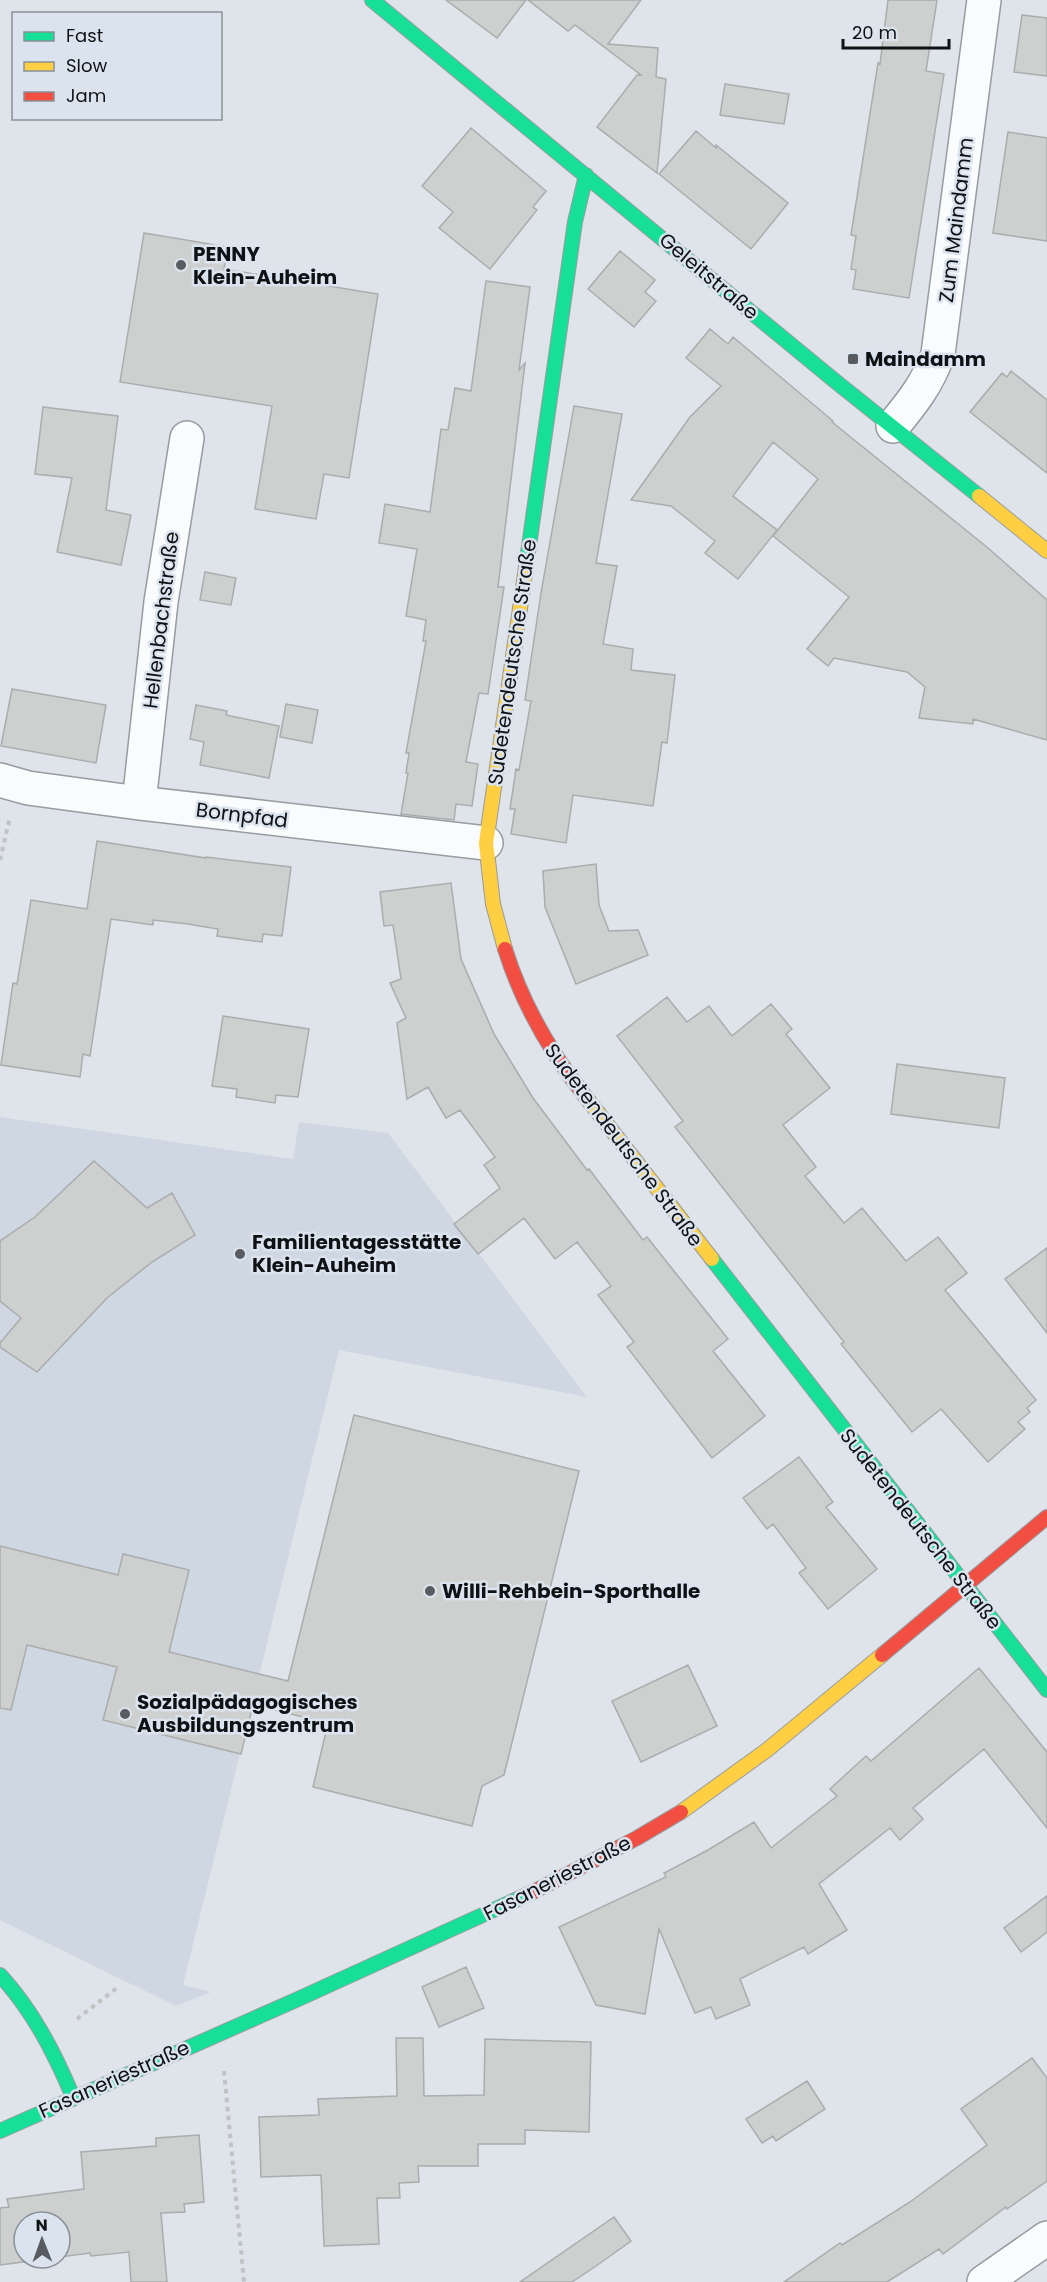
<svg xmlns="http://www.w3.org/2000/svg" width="1047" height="2282" viewBox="0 0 1047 2282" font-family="Poppins,sans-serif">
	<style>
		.built { fill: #ced7e2 }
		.building { fill: #cdd0cf; stroke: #aaacad; stroke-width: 1.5 }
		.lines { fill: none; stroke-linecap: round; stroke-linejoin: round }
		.street-casing { stroke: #989ba0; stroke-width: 36 }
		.fast-casing { stroke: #989ba0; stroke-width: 16 }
		.slow-casing { stroke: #989ba0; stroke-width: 16 }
		.jam-casing { stroke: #989ba0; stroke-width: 16 }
		.path { stroke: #c1c3c3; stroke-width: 4; stroke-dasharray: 4.5 4.5; stroke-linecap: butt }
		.street { stroke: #fafbfc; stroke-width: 33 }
		.fast { stroke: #16e098; stroke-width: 14 }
		.slow { stroke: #ffcf43; stroke-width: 14 }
		.jam { stroke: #f24e42; stroke-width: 14 }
		.poi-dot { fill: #585c60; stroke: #dbe4ee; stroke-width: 2 }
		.labels { text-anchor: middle; stroke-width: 5; stroke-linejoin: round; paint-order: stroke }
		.street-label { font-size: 20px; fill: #0f1215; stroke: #dbe4ee }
		.poi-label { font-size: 20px; font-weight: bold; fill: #0f1215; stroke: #dbe4ee; text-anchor: start }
	</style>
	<rect width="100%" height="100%" fill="#dfe4ea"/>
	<!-- built -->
	<path class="built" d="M 0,1117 L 293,1159 L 299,1122 L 388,1133 L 587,1397 L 339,1350 L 183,1985 L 211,1992 L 176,2006 L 0,1920 Z"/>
	<!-- building -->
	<path class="building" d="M 446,0 L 526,0 L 497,38 Z
		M 528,0 L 641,0 L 608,44 L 658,48 L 656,77 L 666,79 L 657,173 L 597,127 L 637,75 L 641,75 L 575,25 L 568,31 Z
		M 888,0 L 937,0 L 926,71 L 944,74 L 909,298 L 853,289 L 856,270 L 851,269 L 856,236 L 851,235 L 878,63 L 880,64 Z
		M 1022,15 L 1047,18 L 1047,76 L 1014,72 Z
		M 725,84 L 789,94 L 784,124 L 720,115 Z
		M 471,128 L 546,191 L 533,207 L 537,210 L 490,269 L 439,228 L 453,212 L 422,186 Z
		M 696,131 L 716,148 L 716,145 L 788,203 L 751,249 L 659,174 Z
		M 1008,132 L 1047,138 L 1047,241 L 993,233 Z
		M 144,233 L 228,247 L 224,269 L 378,294 L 349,478 L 324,474 L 316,519 L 255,509 L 272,406 L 120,382 Z
		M 620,251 L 655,280 L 645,292 L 656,301 L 634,327 L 588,289 Z
		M 486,281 L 530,287 L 519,370 L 525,363 L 498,587 L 504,587 L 488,694 L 479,693 L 466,762 L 478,764 L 472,806 L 456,804 L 454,820 L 401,814 L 408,773 L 406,773 L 409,753 L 406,753 L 426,641 L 423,641 L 426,620 L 406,616 L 417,549 L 379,543 L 385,504 L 430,512 L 441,429 L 448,430 L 455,388 L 471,391 Z
		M 710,329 L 728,344 L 733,337 L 833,421 L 832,422 L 988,548 L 1047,600 L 1047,740 L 973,719 L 973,724 L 919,718 L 925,687 L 907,672 L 834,658 L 828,666 L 807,649 L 849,597 L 773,536 L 818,479 L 773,442 L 733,496 L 777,530 L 738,579 L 705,553 L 715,541 L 671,506 L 631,500 L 690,417 L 721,386 L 686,358 Z
		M 1011,371 L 1047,400 L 1047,473 L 970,412 L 1002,373 L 1007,377 Z
		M 574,406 L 622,414 L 596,563 L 617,566 L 603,644 L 633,649 L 631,670 L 675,675 L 667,743 L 662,742 L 653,806 L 573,795 L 566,843 L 511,834 L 515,809 L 510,809 L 516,769 L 519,770 L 531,701 L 525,700 L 541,593 Z
		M 43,407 L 118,416 L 106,510 L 131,515 L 121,565 L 57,552 L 72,478 L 35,474 Z
		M 205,572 L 236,578 L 231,605 L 200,600 Z
		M 12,689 L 106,705 L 96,763 L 1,746 Z
		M 286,704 L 318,710 L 312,743 L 280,737 Z
		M 196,705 L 227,711 L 226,715 L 279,726 L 269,778 L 200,765 L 204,742 L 190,739 Z
		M 97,841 L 206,858 L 206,857 L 291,867 L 282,936 L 263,934 L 262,942 L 217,936 L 218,929 L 188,924 L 153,920 L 153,925 L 111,919 L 90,1056 L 83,1054 L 80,1077 L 1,1065 L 13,983 L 17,984 L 31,900 L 87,909 Z
		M 596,864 L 599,905 L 609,931 L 638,930 L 648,955 L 576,984 L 545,907 L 543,871 Z
		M 451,883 L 461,959 L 494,1034 L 533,1098 L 587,1170 L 589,1169 L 643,1240 L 647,1237 L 728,1339 L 713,1351 L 765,1416 L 712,1458 L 627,1347 L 634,1342 L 598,1295 L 611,1286 L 577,1242 L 555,1259 L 524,1218 L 478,1254 L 454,1224 L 500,1188 L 484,1165 L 495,1157 L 460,1110 L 446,1118 L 428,1087 L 407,1099 L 397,1023 L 406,1018 L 390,983 L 401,979 L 393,925 L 384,926 L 380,892 Z
		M 667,997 L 687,1022 L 709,1006 L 732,1036 L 771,1004 L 792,1029 L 786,1034 L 830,1088 L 783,1125 L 816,1167 L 805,1176 L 844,1223 L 862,1208 L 906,1261 L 938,1237 L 967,1273 L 945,1290 L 1036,1400 L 1027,1408 L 1030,1412 L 1018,1422 L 1025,1429 L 988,1462 L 941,1409 L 912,1432 L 841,1344 L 844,1342 L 675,1127 L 683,1121 L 617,1036 Z
		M 223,1016 L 309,1029 L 298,1097 L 276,1095 L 275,1103 L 236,1097 L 237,1089 L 212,1086 Z
		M 897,1064 L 1005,1078 L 999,1128 L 891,1114 Z
		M 94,1161 L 147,1208 L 172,1193 L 195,1235 L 152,1262 L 107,1298 L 37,1372 L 0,1347 L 0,1343 L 21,1318 L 0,1301 L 0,1241 L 35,1217 Z
		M 1047,1248 L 1047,1333 L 1005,1279 Z
		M 354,1415 L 579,1471 L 504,1775 L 482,1786 L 472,1826 L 313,1787 L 328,1723 L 253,1705 L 241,1754 L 103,1720 L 117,1667 L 27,1645 L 11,1710 L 0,1708 L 0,1546 L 118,1575 L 123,1554 L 189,1570 L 169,1652 L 288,1681 Z
		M 799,1457 L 833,1502 L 826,1507 L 877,1569 L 828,1609 L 799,1573 L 806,1568 L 773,1524 L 767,1529 L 743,1498 Z
		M 688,1665 L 717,1726 L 641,1762 L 612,1701 Z
		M 979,1668 L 1047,1752 L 1047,1828 L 984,1749 L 913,1808 L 923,1819 L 900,1840 L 890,1828 L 819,1884 L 847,1930 L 808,1954 L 804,1947 L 740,1979 L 750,2005 L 716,2019 L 711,2007 L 695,2013 L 659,1929 L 645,2014 L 596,2005 L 559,1927 L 666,1877 L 664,1873 L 708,1850 L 754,1822 L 771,1848 L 837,1796 L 830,1789 L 866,1756 L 871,1761 Z
		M 1047,1896 L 1047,1932 L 1021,1952 L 1004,1928 Z
		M 466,1967 L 484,2008 L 439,2027 L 422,1987 Z
		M 396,2038 L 423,2038 L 424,2096 L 484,2095 L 485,2039 L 591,2042 L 589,2132 L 525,2130 L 525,2144 L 478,2144 L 478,2166 L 418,2166 L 419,2182 L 399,2183 L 400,2198 L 377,2198 L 379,2244 L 324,2246 L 321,2175 L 261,2177 L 259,2117 L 319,2115 L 318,2099 L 397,2096 Z
		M 1032,2058 L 1047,2078 L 1047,2181 L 1007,2209 L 1006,2207 L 943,2254 L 939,2249 L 887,2282 L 784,2282 L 840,2243 L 842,2245 L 910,2202 L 987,2145 L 961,2109 Z
		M 807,2081 L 825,2109 L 776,2141 L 773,2136 L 762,2143 L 746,2119 Z
		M 199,2135 L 204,2202 L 184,2204 L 185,2212 L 161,2213 L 167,2282 L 131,2282 L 129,2252 L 91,2256 L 90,2253 L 60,2257 L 60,2222 L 24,2222 L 24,2258 L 54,2258 L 0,2265 L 0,2208 L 9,2207 L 7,2199 L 84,2189 L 81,2152 L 156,2146 L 156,2138 Z
		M 614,2217 L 631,2241 L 596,2266 L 572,2282 L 520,2282 Z"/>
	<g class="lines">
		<defs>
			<path id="street" d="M 893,426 C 912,403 928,383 938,354 L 984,0
				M 0,780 L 28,788 L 139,803 L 486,843
				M 139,803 L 161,602 L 187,438
				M 984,2282 L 1047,2238"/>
			<path id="fast" d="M 372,0 L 835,381 L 979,496
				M 526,567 L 575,222 L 586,175
				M 712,1259 L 1047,1690
				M 0,1975 C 33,2011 54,2052 73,2097
				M 0,2131 L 296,2000 L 533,1892"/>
			<path id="slow" d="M 979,496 L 1047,551
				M 505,949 L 493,904 L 486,843 L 526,567
				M 585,1096 L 712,1259
				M 681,1812 L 767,1750 L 882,1655"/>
			<path id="jam" d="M 505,949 C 522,1003 550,1052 585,1096
				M 882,1655 L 1047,1517
				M 533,1892 L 637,1838 L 681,1812"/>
		</defs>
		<!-- street casing -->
		<use href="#street" class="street-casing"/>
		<!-- fast casing -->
		<use href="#fast" class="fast-casing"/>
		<!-- slow casing -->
		<use href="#slow" class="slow-casing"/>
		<!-- jam casing -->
		<use href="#jam" class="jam-casing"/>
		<!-- path -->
		<path class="path" d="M 0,860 L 10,817
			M 77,2019 L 118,1987
			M 224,2071 L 244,2282"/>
		<!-- street -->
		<use href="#street" class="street"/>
		<!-- fast -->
		<use href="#fast" class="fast"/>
		<!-- slow -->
		<use href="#slow" class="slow"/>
		<!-- jam -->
		<use href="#jam" class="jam"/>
	</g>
	<!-- markers -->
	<g class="poi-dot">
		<circle cx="181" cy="265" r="6"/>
		<rect x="847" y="353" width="12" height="12" rx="3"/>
		<circle cx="240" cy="1254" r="6"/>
		<circle cx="430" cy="1591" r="6"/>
		<circle cx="125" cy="1714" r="6"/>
	</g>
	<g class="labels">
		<!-- street labels -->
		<g class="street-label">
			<text transform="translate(956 220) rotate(-83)" y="7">Zum Maindamm</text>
			<text transform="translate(709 276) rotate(40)" y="7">Geleitstraße</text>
			<text transform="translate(161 620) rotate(-83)" y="7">Hellenbachstraße</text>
			<text transform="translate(512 662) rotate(-82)" y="7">Sudetendeutsche Straße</text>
			<text transform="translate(242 815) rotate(7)" y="7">Bornpfad</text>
			<text transform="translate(624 1145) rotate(53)" y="7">Sudetendeutsche Straße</text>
			<text transform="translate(921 1529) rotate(52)" y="7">Sudetendeutsche Straße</text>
			<text transform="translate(557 1878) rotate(-27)" y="7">Fasaneriestraße</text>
			<text transform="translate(114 2079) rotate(-24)" y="7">Fasaneriestraße</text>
		</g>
		<!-- poi labels -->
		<g class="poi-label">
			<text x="193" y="261">PENNY<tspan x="193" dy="23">Klein-Auheim</tspan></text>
			<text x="865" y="366">Maindamm</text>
			<text x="252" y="1249">Familientagesstätte<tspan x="252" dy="23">Klein-Auheim</tspan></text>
			<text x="442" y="1598">Willi-Rehbein-Sporthalle</text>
			<text x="137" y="1709">Sozialpädagogisches<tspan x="137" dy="23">Ausbildungszentrum</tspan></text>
		</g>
	</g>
	<!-- legend -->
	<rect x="12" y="12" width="210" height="108" fill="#dbe4ee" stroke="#899097" stroke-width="1.5"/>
	<rect x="24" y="32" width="30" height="9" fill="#16e098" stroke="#899097" stroke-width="1.5"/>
	<text x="66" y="42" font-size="18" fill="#0f1215">Fast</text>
	<rect x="24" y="62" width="30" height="9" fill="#ffcf43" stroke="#899097" stroke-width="1.5"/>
	<text x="66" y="72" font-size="18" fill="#0f1215">Slow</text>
	<rect x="24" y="92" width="30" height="9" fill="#f24e42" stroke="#899097" stroke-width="1.5"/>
	<text x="66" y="102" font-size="18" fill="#0f1215">Jam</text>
	<!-- north arrow -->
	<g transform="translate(42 2240) rotate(359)"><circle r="28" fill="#dbe4ee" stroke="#899097" stroke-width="1.5"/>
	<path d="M0-4.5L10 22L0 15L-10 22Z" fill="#585c60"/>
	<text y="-9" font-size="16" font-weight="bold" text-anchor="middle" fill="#0f1215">N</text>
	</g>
	<!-- scale -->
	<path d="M843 39v9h106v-9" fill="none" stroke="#0f1215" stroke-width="3"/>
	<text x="852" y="39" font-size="18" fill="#0f1215" stroke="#dbe4ee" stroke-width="4.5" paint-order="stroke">20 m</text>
</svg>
